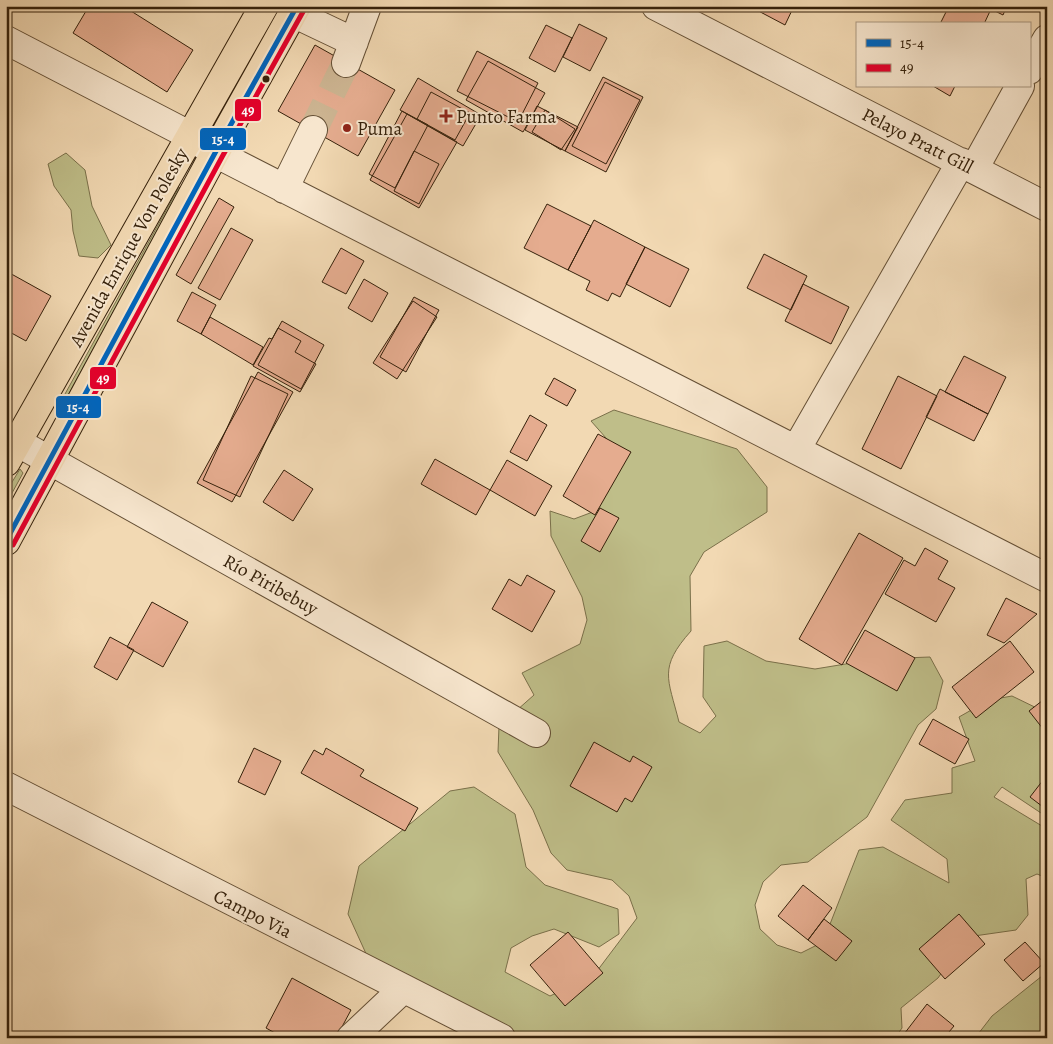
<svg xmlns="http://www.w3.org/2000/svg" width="1053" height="1044" viewBox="0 0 1053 1044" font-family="Alegreya,serif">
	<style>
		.green { fill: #bfbe89; stroke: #7a704a }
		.building { fill: #e5ac8f; stroke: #35210b }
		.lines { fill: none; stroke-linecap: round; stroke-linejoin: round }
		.minor-tunnel { stroke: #ccb491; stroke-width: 28; stroke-dasharray: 28 14; stroke-linecap: butt }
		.minor-casing { stroke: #644f35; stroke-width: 30 }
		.major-casing { stroke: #35210b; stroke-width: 30 }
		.minor { stroke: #f7e6ce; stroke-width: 28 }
		.major { stroke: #f2d9b3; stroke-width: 28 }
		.bus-1-casing { stroke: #f7e6ce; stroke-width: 9 }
		.bus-2-casing { stroke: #f7e6ce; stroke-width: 9 }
		.bus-1 { stroke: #0065bd; stroke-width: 5 }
		.bus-2 { stroke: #e4002b; stroke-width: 5 }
		.bus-dot { fill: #35210b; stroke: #f7e6ce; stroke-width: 2 }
		.poi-dot { fill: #8f2418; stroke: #f7e6ce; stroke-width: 2 }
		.labels { text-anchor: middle; stroke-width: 4; stroke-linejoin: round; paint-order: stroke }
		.poi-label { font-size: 19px; fill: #35210b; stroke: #f7e6ce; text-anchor: start }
		.street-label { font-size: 19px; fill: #35210b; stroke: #f7e6ce }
		.line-badge { stroke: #f7e6ce; stroke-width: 2 }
		.badge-label { font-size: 14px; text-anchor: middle; font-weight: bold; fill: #fff }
	</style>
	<rect width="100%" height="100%" fill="#f2d9b3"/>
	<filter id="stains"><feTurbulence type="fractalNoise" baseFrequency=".004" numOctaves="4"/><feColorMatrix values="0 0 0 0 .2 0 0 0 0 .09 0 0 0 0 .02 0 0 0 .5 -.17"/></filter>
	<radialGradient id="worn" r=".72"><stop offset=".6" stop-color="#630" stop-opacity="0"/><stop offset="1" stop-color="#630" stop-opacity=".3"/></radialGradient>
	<!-- green -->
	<path class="green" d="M 66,153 L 85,170 L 92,206 L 111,245 L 98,258 L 79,256 L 73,231 L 71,210 L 54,186 L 48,164 Z
		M 179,187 L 181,189 L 67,397 L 65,394 Z
		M 614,410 L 737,449 L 767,487 L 767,512 L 704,552 L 690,576 L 691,631 C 658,668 668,678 679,722 L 700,733 L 716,716 L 703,697 L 704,646 L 727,641 L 766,661 L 815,669 L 876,659 L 930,657 L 943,681 L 936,709 L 918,725 L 867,817 L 808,862 L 781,865 L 763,882 L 755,905 L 760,929 L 777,945 L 801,953 L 823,942 L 859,850 L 883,847 L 949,883 L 947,859 L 891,820 L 905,800 L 952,793 L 952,768 L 975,761 L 959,717 L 989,700 L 1012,696 L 1047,713 L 1047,817 L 1002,787 L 994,797 L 1047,829 L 1047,878 L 1037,874 L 1026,879 L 1028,915 L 1016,930 L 967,937 L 938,978 L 901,1008 L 902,1028 L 895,1038 L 525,1038 L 400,998 L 368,958 L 348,914 L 359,866 L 450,791 L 474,787 L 515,814 L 526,867 L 545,885 L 618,909 L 619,934 L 599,947 L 554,929 L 532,936 L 511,948 L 505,972 L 550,996 L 594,975 L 637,918 L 629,896 L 612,880 L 567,870 L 551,853 L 533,810 L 498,752 L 499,726 L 534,695 L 522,673 L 580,644 L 587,620 L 582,597 L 551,536 L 550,511 L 574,519 L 598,510 L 612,462 L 606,438 L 591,421 Z
		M 20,469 L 23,473 L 6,504 L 6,492 Z
		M 1047,972 L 1047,1038 L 975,1038 L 992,1016 Z"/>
	<!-- building -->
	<path class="building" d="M 89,6 L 123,6 L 193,50 L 167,92 L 73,33 Z
		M 749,6 L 794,6 L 785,25 Z
		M 949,6 L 985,6 L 991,9 L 984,24 L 945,24 L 941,22 Z
		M 985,6 L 1007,6 L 1003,15 Z
		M 579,24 L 607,38 L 590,71 L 563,57 Z
		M 546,25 L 572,38 L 555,72 L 529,58 Z
		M 315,45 L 395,90 L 358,156 L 278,111 Z
		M 477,51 L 538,83 L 518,122 L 457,91 Z
		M 488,61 L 545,93 L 523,132 L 466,100 Z
		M 603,77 L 643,97 L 606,172 L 565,151 Z
		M 418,78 L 481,115 L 463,146 L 400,110 Z
		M 605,82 L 640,100 L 606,164 L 572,146 Z
		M 933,86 L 955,86 L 950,96 Z
		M 431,92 L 470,113 L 455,140 L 417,119 Z
		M 537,106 L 578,127 L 565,151 L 525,130 Z
		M 545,110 L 575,129 L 561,150 L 532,132 Z
		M 402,111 L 428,125 L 395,188 L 369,174 Z
		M 407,114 L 457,142 L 419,208 L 370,180 Z
		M 414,151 L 439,164 L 419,204 L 394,191 Z
		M 219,198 L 234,207 L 191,284 L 176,275 Z
		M 547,204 L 591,226 L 568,270 L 524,248 Z
		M 594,220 L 645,247 L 620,297 L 612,293 L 608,301 L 586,290 L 590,281 L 568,270 Z
		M 231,228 L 253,240 L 220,300 L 198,288 Z
		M 645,247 L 689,269 L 670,307 L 626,284 Z
		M 341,248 L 364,261 L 346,294 L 322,282 Z
		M 764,254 L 807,276 L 791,310 L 747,288 Z
		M 6,271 L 51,296 L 26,341 L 6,330 Z
		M 364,279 L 388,293 L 372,322 L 348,308 Z
		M 803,284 L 849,307 L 831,344 L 785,321 Z
		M 192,292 L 216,305 L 201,334 L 177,321 Z
		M 414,297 L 439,310 L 406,372 L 380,357 Z
		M 413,301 L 437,317 L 397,379 L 373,363 Z
		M 210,317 L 263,347 L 253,365 L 201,334 Z
		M 282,321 L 324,345 L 301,389 L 258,365 Z
		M 278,328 L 301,341 L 295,352 L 316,364 L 300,392 L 253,366 L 269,338 L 272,339 Z
		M 964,356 L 1006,377 L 988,414 L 945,392 Z
		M 258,372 L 293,392 L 232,502 L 197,483 Z
		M 251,376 L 288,394 L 240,497 L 203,480 Z
		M 898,376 L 937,396 L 901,469 L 862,449 Z
		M 554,378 L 576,390 L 567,406 L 545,394 Z
		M 940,389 L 988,414 L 974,441 L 926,417 Z
		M 530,415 L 547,425 L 527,461 L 510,452 Z
		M 598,434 L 631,452 L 595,515 L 563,496 Z
		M 435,459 L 490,490 L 476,515 L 421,484 Z
		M 507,460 L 552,486 L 535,516 L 490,490 Z
		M 284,470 L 313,489 L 293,521 L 263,502 Z
		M 600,508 L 619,518 L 600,552 L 581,541 Z
		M 859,533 L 903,558 L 842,665 L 799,639 Z
		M 925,548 L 948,561 L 938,579 L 955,588 L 936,622 L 885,594 L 904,560 L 915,566 Z
		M 527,575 L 555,591 L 532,632 L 492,609 L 509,579 L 521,586 Z
		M 1006,598 L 1037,614 L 1004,643 L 987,635 Z
		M 152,602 L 188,622 L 163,667 L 127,647 Z
		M 865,630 L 915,658 L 897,691 L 846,663 Z
		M 110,637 L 134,650 L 117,680 L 94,667 Z
		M 1010,641 L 1034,672 L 976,718 L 952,687 Z
		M 1047,697 L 1047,734 L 1029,711 Z
		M 933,719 L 969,739 L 955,764 L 919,744 Z
		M 594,742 L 630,762 L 633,756 L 652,767 L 632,802 L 625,798 L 617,812 L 570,786 Z
		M 254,748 L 281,761 L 265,795 L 238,782 Z
		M 326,748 L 364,770 L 360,776 L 418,808 L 405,831 L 301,773 L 314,750 L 323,755 Z
		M 1047,775 L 1047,810 L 1030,797 Z
		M 803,885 L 832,908 L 808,940 L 778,916 Z
		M 959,914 L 985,944 L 945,979 L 919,949 Z
		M 824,919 L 852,941 L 836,961 L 808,940 Z
		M 568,932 L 603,973 L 565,1006 L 530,965 Z
		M 1025,942 L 1044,963 L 1023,981 L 1004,960 Z
		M 292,978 L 351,1010 L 336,1038 L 284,1038 L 266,1028 Z
		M 927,1004 L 954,1026 L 944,1038 L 901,1038 Z"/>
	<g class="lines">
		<!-- minor-tunnel -->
		<path class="minor-tunnel" d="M 313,130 L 346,63"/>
		<defs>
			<path id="minor" d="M 656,6 L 1047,207
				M 293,13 L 354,42
				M 6,40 L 191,136 L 215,153 L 1047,578
				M 346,63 L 367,6
				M 1029,70 L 1047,39
				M 974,169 L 1020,86
				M 284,189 L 313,130
				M 6,436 L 536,733
				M 797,448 L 961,162
				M 6,786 L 501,1038
				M 351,1038 L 403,989"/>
			<path id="major" d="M 6,462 L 264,6
				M 6,541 L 215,153 L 297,6"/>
		</defs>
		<!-- minor casing -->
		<use href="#minor" class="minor-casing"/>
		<!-- major casing -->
		<use href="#major" class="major-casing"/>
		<!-- minor -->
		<use href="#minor" class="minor"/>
		<!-- major -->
		<use href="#major" class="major"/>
		<defs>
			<path id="bus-1" d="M 6,541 L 215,153 L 297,6"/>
			<path id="bus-2" d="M 13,545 L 222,157 L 304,10"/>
		</defs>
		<!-- bus-1 casing -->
		<use href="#bus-1" class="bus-1-casing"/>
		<!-- bus-2 casing -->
		<use href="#bus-2" class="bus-2-casing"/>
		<!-- bus-1 -->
		<use href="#bus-1" class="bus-1"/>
		<!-- bus-2 -->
		<use href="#bus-2" class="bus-2"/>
	</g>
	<!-- markers -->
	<circle class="bus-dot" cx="266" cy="79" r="4.5"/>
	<g class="poi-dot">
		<path d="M443.5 108.5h5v5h5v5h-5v5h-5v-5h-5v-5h5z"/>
		<circle cx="347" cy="128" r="5"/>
	</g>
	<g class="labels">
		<!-- poi labels -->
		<g class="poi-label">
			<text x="456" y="123">Punto Farma</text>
			<text x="357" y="135">Puma</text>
		</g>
		<!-- street labels -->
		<g class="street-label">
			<text transform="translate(918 140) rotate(27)" y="7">Pelayo Pratt Gill</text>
			<text transform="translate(128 247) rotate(-61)" y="7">Avenida Enrique Von Polesky</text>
			<text transform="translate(271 584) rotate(29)" y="7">Río Piribebuy</text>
			<text transform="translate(253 913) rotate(27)" y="7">Campo Via</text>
		</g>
	</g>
	<g class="line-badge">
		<rect x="234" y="98" width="28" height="24" rx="5" fill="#e4002b"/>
		<rect x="199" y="127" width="48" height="24" rx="5" fill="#0065bd"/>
		<rect x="89" y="366" width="28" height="24" rx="5" fill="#e4002b"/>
		<rect x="55" y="395" width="47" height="24" rx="5" fill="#0065bd"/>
	</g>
	<g class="badge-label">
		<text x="248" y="115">49</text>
		<text x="223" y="144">15-4</text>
		<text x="103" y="383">49</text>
		<text x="78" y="412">15-4</text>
	</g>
	<!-- margin -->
	<rect width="1053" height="1044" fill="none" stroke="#f2d9b3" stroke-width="25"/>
	<rect x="8" y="8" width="1038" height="1029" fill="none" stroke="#35210b" stroke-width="2.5"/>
	<rect x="12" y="12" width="1028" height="1019" fill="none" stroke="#35210b"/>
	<!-- legend -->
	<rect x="856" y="22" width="175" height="65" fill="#f7e6ce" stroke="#a99780"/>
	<rect x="866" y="39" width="25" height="8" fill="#0065bd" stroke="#a99780"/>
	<text x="900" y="48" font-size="15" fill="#35210b">15-4</text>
	<rect x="866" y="64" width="25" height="8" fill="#e4002b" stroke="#a99780"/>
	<text x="900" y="72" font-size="15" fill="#35210b">49</text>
	<rect width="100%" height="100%" filter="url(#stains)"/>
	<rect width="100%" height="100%" fill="url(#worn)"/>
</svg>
